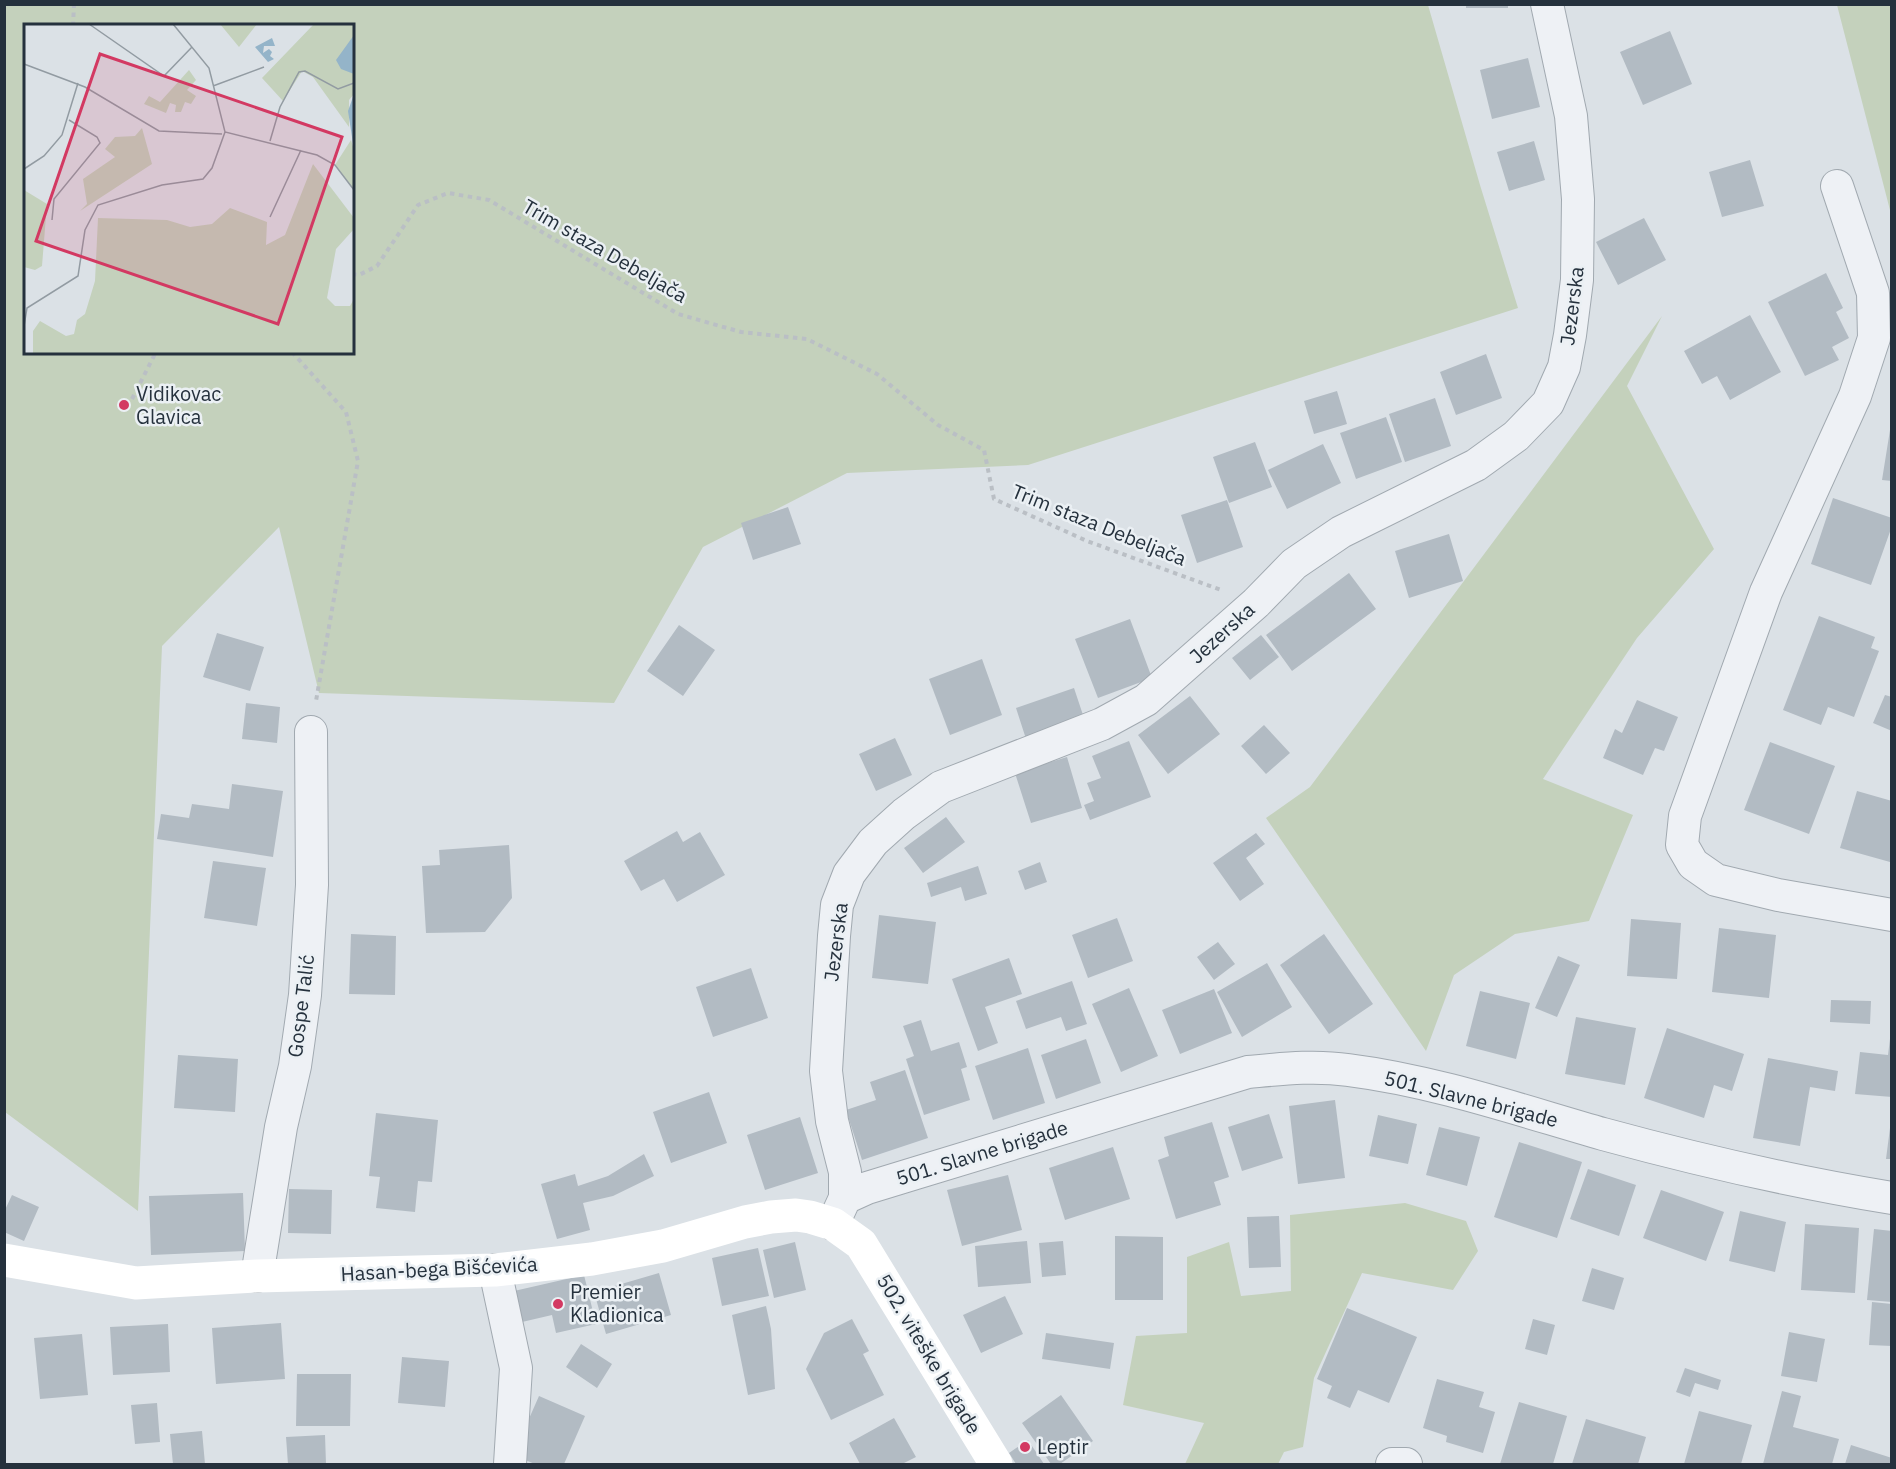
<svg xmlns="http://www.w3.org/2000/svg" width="1896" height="1469" viewBox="0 0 1896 1469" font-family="'IBM Plex Sans',sans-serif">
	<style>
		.green { fill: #c4d1bc; fill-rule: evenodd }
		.building { fill: #b2bbc3 }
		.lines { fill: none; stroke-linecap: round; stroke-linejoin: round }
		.street-casing { stroke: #a1a9b0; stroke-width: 34 }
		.path { stroke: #babfc5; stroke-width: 4; stroke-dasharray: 4.5 4.5; stroke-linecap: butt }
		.street { stroke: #eef1f5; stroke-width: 32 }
		.secondary { stroke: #fff; stroke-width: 33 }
		.poi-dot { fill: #d33962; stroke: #ebf0f4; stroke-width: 2 }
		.labels { text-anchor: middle; stroke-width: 5; stroke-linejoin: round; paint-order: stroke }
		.street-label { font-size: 20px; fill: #25313d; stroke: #ebf0f4 }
		.poi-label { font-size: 20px; fill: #25313d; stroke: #ebf0f4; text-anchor: start }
		.inset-road { fill: none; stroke: #929ba2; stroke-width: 1.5 }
		.view { fill: #d33962; fill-opacity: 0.15; stroke: #d33962; stroke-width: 3 }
		.inset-edge { fill: none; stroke: #25313d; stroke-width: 3 }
	</style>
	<rect width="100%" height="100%" fill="#dbe1e6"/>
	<!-- green -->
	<path class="green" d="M 5,5 L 1428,5 L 1480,185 L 1518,308 L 1028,465 L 847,473 L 703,547 L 614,703 L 319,693 L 279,527 L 162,646 L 138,1211 L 5,1112 ZM 26,26 L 352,26 L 352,352 L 26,352 Z
		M 1837,5 L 1891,5 L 1891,214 Z
		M 1662,316 L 1627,386 L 1714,549 L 1637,638 L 1543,779 L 1633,815 L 1589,921 L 1515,934 L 1454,975 L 1426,1051 L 1266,818 L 1310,787 Z
		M 1405,1203 L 1466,1221 L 1478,1251 L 1453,1290 L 1362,1273 L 1314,1378 L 1303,1447 L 1284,1452 L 1278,1464 L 1185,1464 L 1204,1423 L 1123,1405 L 1136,1336 L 1187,1333 L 1187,1257 L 1229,1242 L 1241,1296 L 1291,1291 L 1290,1215 Z"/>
	<!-- building -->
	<path class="building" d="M 1466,4 L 1508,4 L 1508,8 L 1466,8 Z
		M 1670,31 L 1692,84 L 1643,105 L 1620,52 Z
		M 1528,58 L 1540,107 L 1492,119 L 1480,70 Z
		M 1534,141 L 1545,180 L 1509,191 L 1497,152 Z
		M 1750,160 L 1764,206 L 1722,217 L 1709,172 Z
		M 1644,218 L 1666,260 L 1618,285 L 1596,242 Z
		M 1826,273 L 1843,308 L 1836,312 L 1849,338 L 1832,347 L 1839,360 L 1805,376 L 1768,302 Z
		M 1750,315 L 1781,372 L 1730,400 L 1717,376 L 1702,384 L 1684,351 Z
		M 1486,354 L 1502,398 L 1456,415 L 1440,372 Z
		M 1337,391 L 1347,424 L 1314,434 L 1304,401 Z
		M 1435,398 L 1451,446 L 1405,462 L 1389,414 Z
		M 1386,417 L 1402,462 L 1356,479 L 1340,433 Z
		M 1890,430 L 1892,430 L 1892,481 L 1882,480 Z
		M 1255,442 L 1272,487 L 1229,503 L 1213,457 Z
		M 1323,444 L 1341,483 L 1287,509 L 1268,470 Z
		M 1833,498 L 1892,518 L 1892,526 L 1871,585 L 1811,564 Z
		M 1227,500 L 1243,547 L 1197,563 L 1181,515 Z
		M 788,507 L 801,544 L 753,560 L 741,523 Z
		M 1449,534 L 1463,581 L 1409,598 L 1395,551 Z
		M 1349,573 L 1376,609 L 1292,671 L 1266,635 Z
		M 1819,616 L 1875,637 L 1871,648 L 1879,651 L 1854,717 L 1828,707 L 1821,725 L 1783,710 Z
		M 1130,619 L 1152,678 L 1098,698 L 1075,639 Z
		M 679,625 L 715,650 L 683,696 L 647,671 Z
		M 217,633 L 264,647 L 250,691 L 203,677 Z
		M 1261,635 L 1279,657 L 1250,680 L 1232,658 Z
		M 982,659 L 1002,715 L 950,735 L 929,679 Z
		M 1074,688 L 1085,721 L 1027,742 L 1016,708 Z
		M 1885,695 L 1892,697 L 1892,731 L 1873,723 Z
		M 1190,696 L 1220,734 L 1168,774 L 1138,735 Z
		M 1637,700 L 1678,717 L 1664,751 L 1655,748 L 1643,775 L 1603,758 L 1615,729 L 1622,733 Z
		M 246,703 L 280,707 L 277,743 L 242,739 Z
		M 1264,725 L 1290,753 L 1266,774 L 1241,746 Z
		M 895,738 L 912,775 L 876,791 L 859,754 Z
		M 1129,741 L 1151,797 L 1090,820 L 1084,805 L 1094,801 L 1087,783 L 1101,778 L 1092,756 Z
		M 1770,742 L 1835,766 L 1809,834 L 1744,810 Z
		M 1067,757 L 1082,808 L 1031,823 L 1015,773 Z
		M 232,784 L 283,791 L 273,857 L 157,839 L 161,814 L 189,818 L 192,804 L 229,809 Z
		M 1857,791 L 1892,801 L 1890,862 L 1840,848 Z
		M 946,817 L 965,842 L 923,873 L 904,848 Z
		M 677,831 L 683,842 L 700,832 L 725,875 L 677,902 L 664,879 L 641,891 L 624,861 Z
		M 1256,833 L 1265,844 L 1246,858 L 1264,884 L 1240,901 L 1213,863 Z
		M 509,845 L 512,898 L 485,932 L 426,933 L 422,866 L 440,865 L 439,850 Z
		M 213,861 L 266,868 L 257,926 L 204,918 Z
		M 1040,862 L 1047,882 L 1025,890 L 1018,871 Z
		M 978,866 L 987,894 L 965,901 L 961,887 L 931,897 L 927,883 Z
		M 879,915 L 936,922 L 928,984 L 872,978 Z
		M 1117,918 L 1133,961 L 1088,978 L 1072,935 Z
		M 1631,919 L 1681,923 L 1677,979 L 1627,976 Z
		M 1719,928 L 1776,935 L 1769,998 L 1712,992 Z
		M 351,934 L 396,936 L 395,995 L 349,994 Z
		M 1324,934 L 1373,1004 L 1329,1034 L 1280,965 Z
		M 1218,942 L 1235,964 L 1214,980 L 1197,957 Z
		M 1558,956 L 1580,965 L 1557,1017 L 1535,1008 Z
		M 1009,958 L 1022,994 L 985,1007 L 998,1043 L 978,1051 L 952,979 Z
		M 1267,963 L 1292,1007 L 1242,1037 L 1217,992 Z
		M 751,968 L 768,1018 L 713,1037 L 696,987 Z
		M 1072,981 L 1087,1024 L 1066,1031 L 1061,1017 L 1026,1029 L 1016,1001 Z
		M 1129,988 L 1158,1056 L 1121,1072 L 1092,1004 Z
		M 1214,989 L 1232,1033 L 1180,1054 L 1162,1010 Z
		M 1480,991 L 1530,1003 L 1516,1059 L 1466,1046 Z
		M 1831,1000 L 1871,1001 L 1870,1024 L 1830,1022 Z
		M 1576,1017 L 1636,1028 L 1625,1085 L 1565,1074 Z
		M 921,1020 L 931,1051 L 959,1042 L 967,1067 L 961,1069 L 970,1100 L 924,1115 L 906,1059 L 914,1056 L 903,1026 Z
		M 1667,1028 L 1744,1054 L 1732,1091 L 1714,1085 L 1704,1118 L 1644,1098 Z
		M 1086,1039 L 1101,1083 L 1056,1099 L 1041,1055 Z
		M 1890,1039 L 1892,1039 L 1892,1097 L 1855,1094 L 1860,1052 L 1888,1055 Z
		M 1028,1048 L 1045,1103 L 993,1120 L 975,1066 Z
		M 178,1055 L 238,1059 L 235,1112 L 174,1108 Z
		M 1768,1058 L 1838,1071 L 1835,1091 L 1810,1087 L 1800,1146 L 1753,1138 Z
		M 905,1070 L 928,1138 L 862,1160 L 846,1110 L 876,1100 L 870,1082 Z
		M 709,1092 L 727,1143 L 671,1163 L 653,1112 Z
		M 1335,1100 L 1345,1178 L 1298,1184 L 1289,1106 Z
		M 376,1113 L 438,1120 L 432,1182 L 418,1181 L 415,1212 L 376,1208 L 380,1177 L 369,1176 Z
		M 1269,1114 L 1283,1158 L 1242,1171 L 1228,1127 Z
		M 1378,1115 L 1417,1124 L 1408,1164 L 1369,1156 Z
		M 800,1117 L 818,1173 L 765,1190 L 747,1135 Z
		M 1212,1122 L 1229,1177 L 1214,1182 L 1221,1205 L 1176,1219 L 1158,1160 L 1169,1156 L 1164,1137 Z
		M 1439,1127 L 1480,1137 L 1467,1186 L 1426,1175 Z
		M 1890,1128 L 1892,1128 L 1892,1159 L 1886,1159 Z
		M 1519,1142 L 1582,1162 L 1557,1238 L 1494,1217 Z
		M 1113,1147 L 1130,1199 L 1065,1220 L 1049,1168 Z
		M 644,1154 L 654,1176 L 613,1196 L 583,1203 L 590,1230 L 557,1239 L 541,1184 L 575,1174 L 578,1186 L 608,1176 Z
		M 1588,1169 L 1636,1185 L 1619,1236 L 1570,1219 Z
		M 1008,1175 L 1022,1230 L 962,1246 L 947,1190 Z
		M 289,1189 L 332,1190 L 331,1234 L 288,1233 Z
		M 1661,1190 L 1724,1212 L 1706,1261 L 1643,1238 Z
		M 243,1193 L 245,1251 L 151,1255 L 149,1196 Z
		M 12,1195 L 39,1207 L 24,1241 L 4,1232 L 4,1212 Z
		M 1740,1211 L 1786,1222 L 1775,1272 L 1729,1261 Z
		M 1279,1216 L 1281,1267 L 1249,1268 L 1247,1217 Z
		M 1805,1224 L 1859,1228 L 1855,1293 L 1801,1290 Z
		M 1874,1229 L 1892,1231 L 1892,1302 L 1867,1300 Z
		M 1115,1236 L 1163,1237 L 1163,1300 L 1115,1300 Z
		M 1027,1241 L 1031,1283 L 978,1287 L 975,1246 Z
		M 1063,1241 L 1066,1275 L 1042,1277 L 1039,1243 Z
		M 795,1242 L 806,1290 L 774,1298 L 763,1250 Z
		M 758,1248 L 769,1296 L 722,1306 L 712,1258 Z
		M 1592,1268 L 1624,1278 L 1614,1310 L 1582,1301 Z
		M 659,1273 L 671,1315 L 606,1334 L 594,1292 Z
		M 584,1275 L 596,1324 L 556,1333 L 552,1315 L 522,1322 L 514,1291 Z
		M 1005,1296 L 1023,1334 L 981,1353 L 963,1315 Z
		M 1872,1302 L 1892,1304 L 1892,1346 L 1869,1345 Z
		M 766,1306 L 771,1329 L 775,1389 L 748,1395 L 732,1315 Z
		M 1347,1308 L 1417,1337 L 1389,1403 L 1358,1390 L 1350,1408 L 1327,1398 L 1332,1386 L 1317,1379 Z
		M 852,1319 L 869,1351 L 863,1354 L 884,1395 L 831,1420 L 806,1369 L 824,1333 Z
		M 1533,1319 L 1555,1325 L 1547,1355 L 1525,1349 Z
		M 281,1323 L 285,1379 L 216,1384 L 212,1328 Z
		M 168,1324 L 170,1372 L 113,1375 L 110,1327 Z
		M 1789,1332 L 1825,1339 L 1817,1382 L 1781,1376 Z
		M 1046,1333 L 1114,1343 L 1110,1369 L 1042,1359 Z
		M 82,1334 L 88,1395 L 40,1399 L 34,1338 Z
		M 581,1344 L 612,1364 L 597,1388 L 566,1367 Z
		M 402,1357 L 449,1361 L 445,1407 L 398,1403 Z
		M 1685,1368 L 1721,1380 L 1718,1390 L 1695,1383 L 1690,1397 L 1676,1392 Z
		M 297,1374 L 351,1374 L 350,1426 L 296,1426 Z
		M 1437,1379 L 1484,1392 L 1479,1407 L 1495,1412 L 1483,1453 L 1446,1442 L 1447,1436 L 1423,1428 Z
		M 1782,1391 L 1801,1396 L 1793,1427 L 1839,1439 L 1832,1464 L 1763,1464 Z
		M 1061,1395 L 1093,1441 L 1060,1464 L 1051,1464 L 1022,1423 Z
		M 539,1396 L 585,1416 L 564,1464 L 535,1464 L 513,1455 Z
		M 1519,1402 L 1567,1416 L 1553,1464 L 1500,1464 Z
		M 157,1403 L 160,1442 L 135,1444 L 131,1405 Z
		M 1699,1411 L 1752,1425 L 1741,1464 L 1684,1464 Z
		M 894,1418 L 916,1457 L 902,1464 L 860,1464 L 849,1443 Z
		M 1586,1419 L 1646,1437 L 1638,1464 L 1572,1464 Z
		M 202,1431 L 205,1464 L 173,1464 L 170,1434 Z
		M 325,1435 L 326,1464 L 288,1464 L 286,1437 Z
		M 1028,1440 L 1044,1464 L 1016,1464 L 1009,1453 Z
		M 1851,1445 L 1892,1458 L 1892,1464 L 1845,1464 Z"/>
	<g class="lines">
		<defs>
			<path id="street" d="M 1837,186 L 1873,293 L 1874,338 L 1855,396 L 1766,592 L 1685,816 L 1682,845 L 1693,864 L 1716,880 L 1778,895 L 1892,915
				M 845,1198 L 867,1188 L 916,1173 L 1248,1072 C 1281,1069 1314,1065 1348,1070 C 1435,1081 1519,1110 1603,1134 C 1698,1160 1794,1182 1892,1198
				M 833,1224 L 845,1198 L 845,1172 L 832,1121 L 826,1071 L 834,936 L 837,905 L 849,874 L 873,842 L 904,814 L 941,787 L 1102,724 L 1146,700 L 1256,603 L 1294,564 L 1341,532 L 1476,465 L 1516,436 L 1548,403 L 1564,367 L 1570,335 L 1577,280 L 1578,199 L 1571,116 L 1547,4
				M 495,1270 L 516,1368 L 510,1464
				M 257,1276 L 281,1127 L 295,1066 L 305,995 L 312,885 L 311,732
				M 1392,1464 L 1406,1464"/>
		</defs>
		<!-- street casing -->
		<use href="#street" class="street-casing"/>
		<!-- path -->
		<path class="path" d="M 73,26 L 74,4
			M 352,274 L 359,275 L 377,266 L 418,205 L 448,193 L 489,200 L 678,314 L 741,332 L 807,339 L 877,374 L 938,425 L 984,450 L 994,499 L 1087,541 L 1221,590
			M 292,352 L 346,412 L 358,461 L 316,701
			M 132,399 L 156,352"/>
		<!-- street -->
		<use href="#street" class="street"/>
		<!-- secondary -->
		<path class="secondary" d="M 4,1260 L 136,1283 L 257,1276 L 495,1270 L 592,1259 L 663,1246 L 745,1222 L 771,1217 L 796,1215 L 810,1217 L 833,1224 L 861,1244 L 996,1464"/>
	</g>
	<!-- markers -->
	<g class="poi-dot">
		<circle cx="124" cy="405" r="6"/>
		<circle cx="558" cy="1304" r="6"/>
		<circle cx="1025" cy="1447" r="6"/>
	</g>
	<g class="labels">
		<!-- street labels -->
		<g class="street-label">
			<text transform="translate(605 251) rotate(30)" y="7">Trim staza Debeljača</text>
			<text transform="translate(1572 306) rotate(-83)" y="7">Jezerska</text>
			<text transform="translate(1099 525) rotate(22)" y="7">Trim staza Debeljača</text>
			<text transform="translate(1222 633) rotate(-42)" y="7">Jezerska</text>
			<text transform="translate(836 942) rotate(-83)" y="7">Jezerska</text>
			<text transform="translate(301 1006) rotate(-83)" y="7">Gospe Talić</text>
			<text transform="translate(1471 1099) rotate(14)" y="7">501. Slavne brigade</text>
			<text transform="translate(982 1153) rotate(-17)" y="7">501. Slavne brigade</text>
			<text transform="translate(439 1269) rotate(-3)" y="7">Hasan-bega Bišćevića</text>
			<text transform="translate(929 1354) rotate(59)" y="7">502. viteške brigade</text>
		</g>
		<!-- poi labels -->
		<g class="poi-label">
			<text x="136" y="401">Vidikovac<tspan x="136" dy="23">Glavica</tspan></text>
			<text x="570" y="1299">Premier<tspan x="570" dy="23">Kladionica</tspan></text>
			<text x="1037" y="1454">Leptir</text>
		</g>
	</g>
	<!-- overview -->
	<g transform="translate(24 24)">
		<rect width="330" height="330" fill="#dbe1e6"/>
		<path d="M 196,0 L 233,0 L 215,23 ZM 290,0 L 330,0 L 330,70 L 325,76 L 325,103 L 289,53 L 278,47 L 259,77 L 238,54 ZM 165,46 L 172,56 L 163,66 L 172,72 L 167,80 L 161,78 L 157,88 L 151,88 L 152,81 L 146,79 L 142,89 L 120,80 L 125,72 L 136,78 ZM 118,104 L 128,140 L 56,187 L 63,180 L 59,155 L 91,133 L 81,125 L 91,113 L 111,112 ZM 327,116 L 330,126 L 330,166 L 311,141 ZM 289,140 L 330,194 L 330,205 L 312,225 L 303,274 L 311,282 L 326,282 L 330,275 L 330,330 L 9,330 L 9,307 L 16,297 L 42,312 L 50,310 L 53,296 L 61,290 L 71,257 L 74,194 L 143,196 L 166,203 L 188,200 L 206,184 L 243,198 L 242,221 L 261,211 ZM 0,166 L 23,180 L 18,242 L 11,246 L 0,243 Z" fill="#c4d1bc"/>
		<path d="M 330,11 L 330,50 L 317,45 L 312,36 ZM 248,14 L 251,22 L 240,22 L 239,29 L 245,25 L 248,28 L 246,32 L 250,35 L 244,38 L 231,23 ZM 330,70 L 330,126 L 324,87 Z" fill="#94b4c9"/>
		<path class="inset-road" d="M 65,0 L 140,52 L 168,23M 149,0 L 185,44 L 201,108 L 293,131 L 311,141 L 330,166M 0,40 L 61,63 L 135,107 L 198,110M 189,62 L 240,43M 246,117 L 256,83 L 275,48 L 281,47 L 314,65 L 330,59M 0,145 L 20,132 L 38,111 L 54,59M 246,193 L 277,126M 28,196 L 30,175 L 76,119 L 73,113 L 45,96M 0,302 L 3,284 L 54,252 L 61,206 L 74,181 L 138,161 L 179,155 L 188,144 L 201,108"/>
		<path class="view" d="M 76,30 L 318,113 L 254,300 L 12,217 Z"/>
		<rect width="330" height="330" class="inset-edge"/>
	</g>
	<!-- border -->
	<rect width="1896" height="1469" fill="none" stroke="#25313d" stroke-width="12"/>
</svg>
